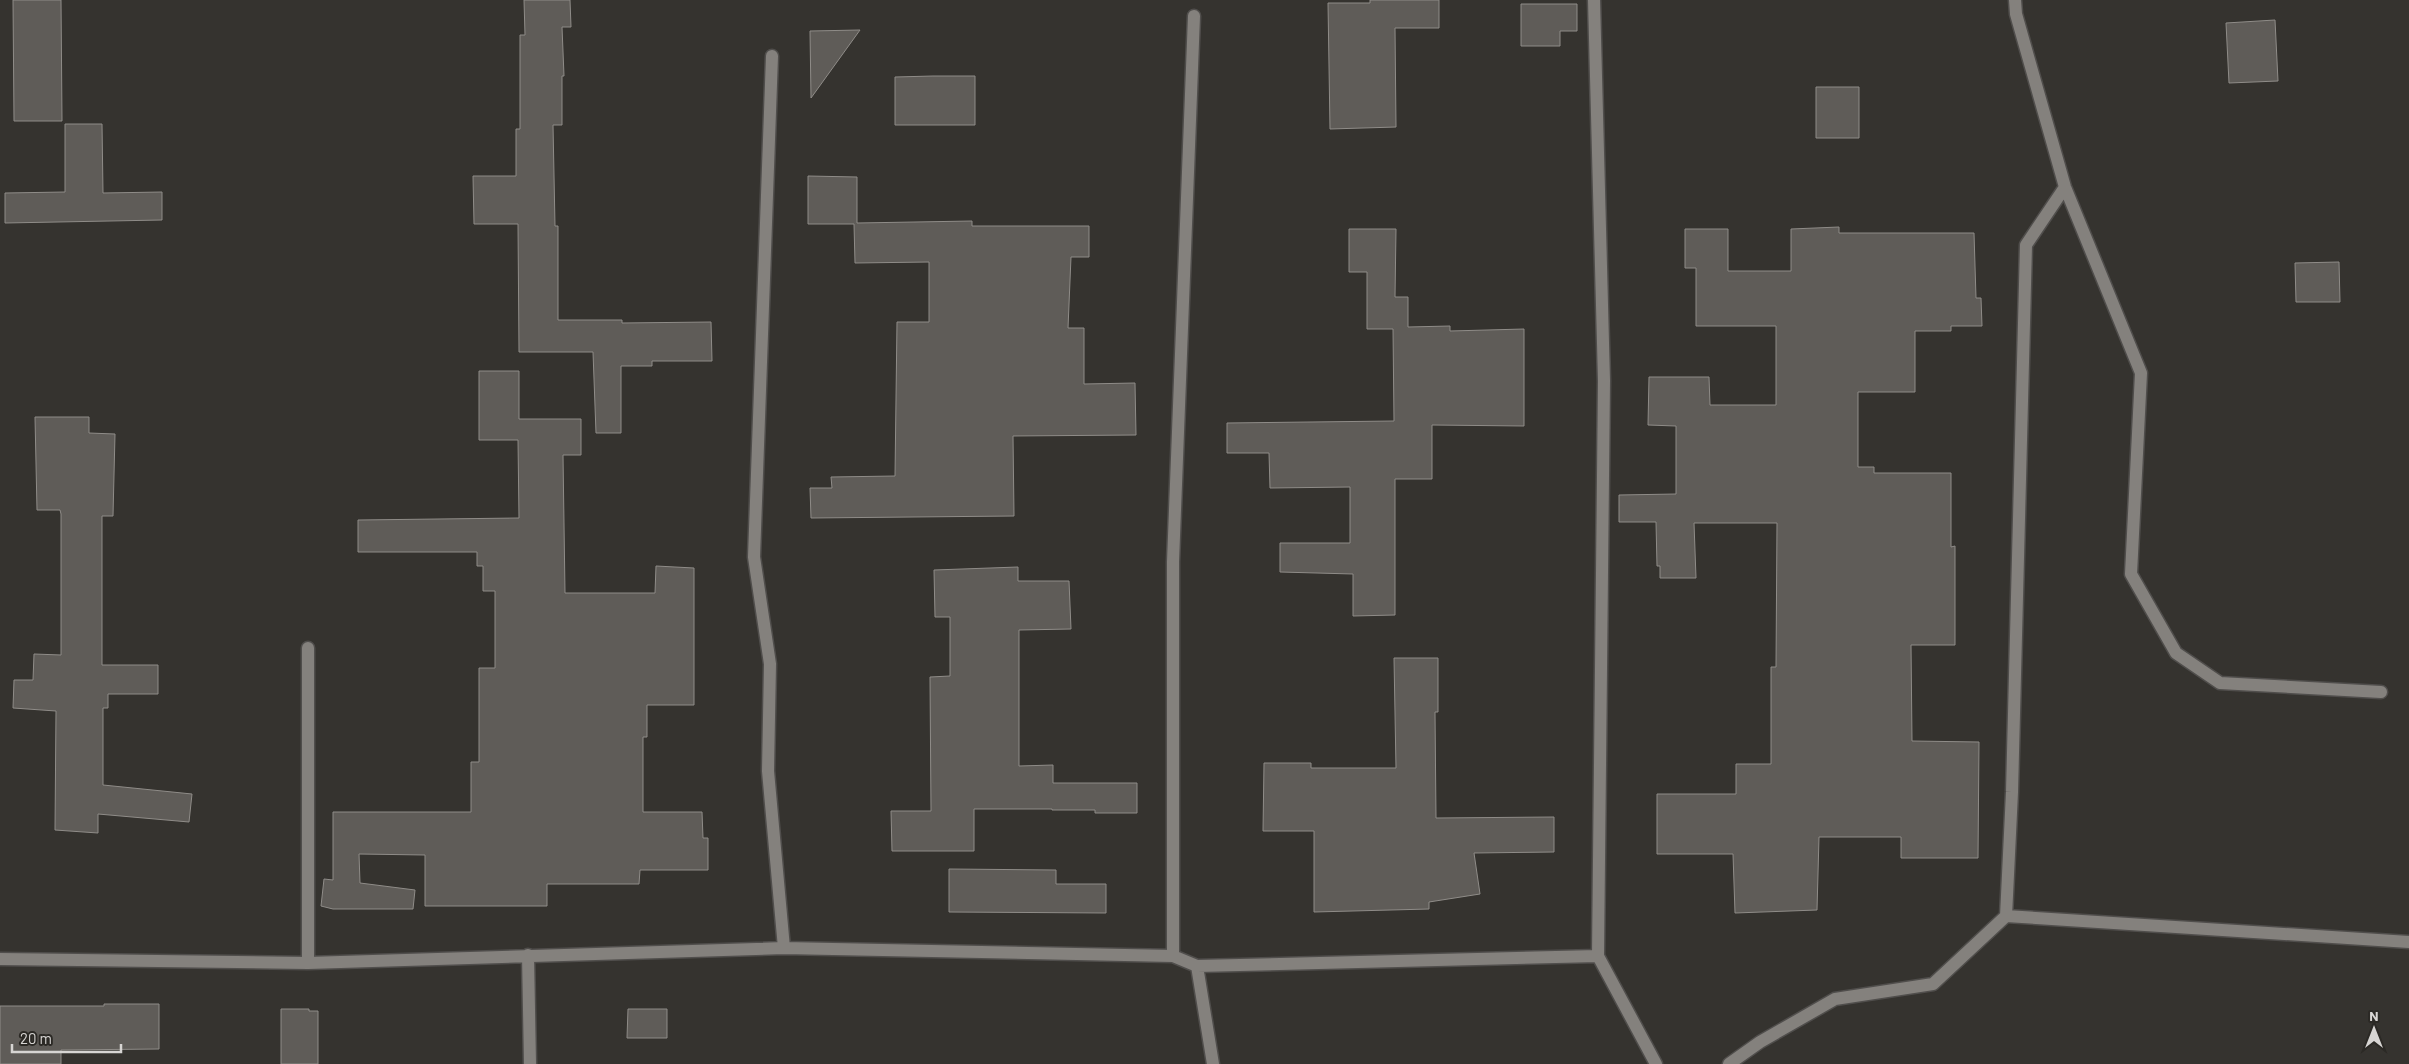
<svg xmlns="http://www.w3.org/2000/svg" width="2409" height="1064" viewBox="0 0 2409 1064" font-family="Barlow,sans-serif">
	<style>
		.building { fill: #5f5c58; stroke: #8f8c88 }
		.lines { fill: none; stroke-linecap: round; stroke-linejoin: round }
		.minor-casing { stroke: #504e4c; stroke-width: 15 }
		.minor { stroke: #84817d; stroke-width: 12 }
	</style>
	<rect width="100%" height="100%" fill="#35332f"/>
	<!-- building -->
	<path class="building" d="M 13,0 L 61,0 L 62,121 L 14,121 Z
		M 524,0 L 570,0 L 571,27 L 562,27 L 564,76 L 562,76 L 562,125 L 553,125 L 555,226 L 558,226 L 558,320 L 622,320 L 622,323 L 711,322 L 712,361 L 652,361 L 652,366 L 621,366 L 621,433 L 596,433 L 593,352 L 519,352 L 518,224 L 474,224 L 473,176 L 516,176 L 516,129 L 520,129 L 520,35 L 525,35 Z
		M 1370,0 L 1439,0 L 1439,28 L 1395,28 L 1396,127 L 1330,129 L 1328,3 L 1370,3 Z
		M 1521,4 L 1577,4 L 1577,31 L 1560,31 L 1560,46 L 1521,46 Z
		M 2275,20 L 2278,81 L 2229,83 L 2226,23 Z
		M 860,30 L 811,98 L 810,31 Z
		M 933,76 L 975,76 L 975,125 L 895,125 L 895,77 Z
		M 1816,87 L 1859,87 L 1859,138 L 1816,138 Z
		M 65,124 L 102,124 L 103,193 L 162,192 L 162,220 L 5,223 L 5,193 L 65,192 Z
		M 808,176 L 857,177 L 857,223 L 972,221 L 972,226 L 1089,226 L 1089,257 L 1071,257 L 1068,328 L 1084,328 L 1084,384 L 1135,383 L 1136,435 L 1013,436 L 1014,516 L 811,518 L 810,488 L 832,488 L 831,477 L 895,476 L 897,322 L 929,322 L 929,262 L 855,263 L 854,224 L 808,224 Z
		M 1839,227 L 1839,233 L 1974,233 L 1976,298 L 1981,298 L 1982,326 L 1951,326 L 1951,331 L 1915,331 L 1915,392 L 1858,392 L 1858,467 L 1874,467 L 1874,473 L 1951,473 L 1951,547 L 1955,546 L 1955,645 L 1911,645 L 1912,741 L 1979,742 L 1978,858 L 1901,858 L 1901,837 L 1819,837 L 1817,910 L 1735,913 L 1733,854 L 1657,854 L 1657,794 L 1736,794 L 1736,764 L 1771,764 L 1771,667 L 1776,667 L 1777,523 L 1694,523 L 1696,578 L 1660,578 L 1660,566 L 1657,566 L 1656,522 L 1619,522 L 1619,495 L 1676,494 L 1676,426 L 1648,425 L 1649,377 L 1709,377 L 1710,405 L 1776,405 L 1776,326 L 1696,326 L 1696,268 L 1685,268 L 1685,229 L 1728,229 L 1728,271 L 1791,271 L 1791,229 Z
		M 1349,229 L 1396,229 L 1395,297 L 1408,297 L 1408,327 L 1450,326 L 1450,331 L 1524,329 L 1524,426 L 1432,425 L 1432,479 L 1395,479 L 1395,615 L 1353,616 L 1353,574 L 1280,572 L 1280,543 L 1350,543 L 1350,487 L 1270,488 L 1269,453 L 1227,453 L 1227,423 L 1394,421 L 1393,329 L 1367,329 L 1367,272 L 1349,272 Z
		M 2339,262 L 2340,302 L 2296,302 L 2295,263 Z
		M 479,371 L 519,371 L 519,419 L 581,419 L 581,455 L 563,455 L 565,593 L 655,593 L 656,566 L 694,568 L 694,705 L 647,705 L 647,737 L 643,737 L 643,812 L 702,812 L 703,838 L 708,838 L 708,870 L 640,870 L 639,884 L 547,884 L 547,906 L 425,906 L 425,855 L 359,854 L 360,883 L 415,890 L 413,909 L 333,909 L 321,906 L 324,879 L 333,880 L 333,812 L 471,812 L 471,762 L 479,762 L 479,668 L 495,668 L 495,591 L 483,591 L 483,566 L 477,566 L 477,552 L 358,552 L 358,520 L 519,518 L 518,440 L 479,440 Z
		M 35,417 L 89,417 L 89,433 L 115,434 L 113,516 L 102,516 L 102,665 L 158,665 L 158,694 L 108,694 L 108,708 L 103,708 L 103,785 L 192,794 L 189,822 L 98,814 L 98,833 L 55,830 L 56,711 L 13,708 L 14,680 L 33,680 L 34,654 L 61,655 L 61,514 L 60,510 L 37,510 Z
		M 1018,567 L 1018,581 L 1069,581 L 1071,629 L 1019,630 L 1019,766 L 1053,765 L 1053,783 L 1137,783 L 1137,813 L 1095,813 L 1095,810 L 1052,810 L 1052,809 L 974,809 L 974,851 L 892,851 L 891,811 L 931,811 L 930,677 L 950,676 L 950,617 L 935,617 L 934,570 Z
		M 1394,658 L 1438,658 L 1438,712 L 1435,712 L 1436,818 L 1554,817 L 1554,852 L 1474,853 L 1480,894 L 1429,902 L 1429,909 L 1314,912 L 1314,831 L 1263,831 L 1264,763 L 1311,763 L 1311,768 L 1396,768 Z
		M 949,869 L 1056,870 L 1056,884 L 1106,884 L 1106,913 L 949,912 Z
		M 104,1004 L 159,1004 L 159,1049 L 61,1050 L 61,1064 L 0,1064 L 0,1006 L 104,1006 Z
		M 281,1009 L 309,1009 L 309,1011 L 318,1011 L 318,1064 L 281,1064 Z
		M 628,1009 L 667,1009 L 667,1038 L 627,1038 Z"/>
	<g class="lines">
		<defs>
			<path id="minor" d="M 2015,0 L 2016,14 L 2065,187 L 2141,373 L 2131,574 L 2176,653 L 2220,683 L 2381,692
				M 772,56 L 754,557 L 770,664 L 768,771 L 784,948
				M 308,648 L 308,963
				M 2006,916 L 2409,942
				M 528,955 L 530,1064
				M 1173,956 L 1173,562 L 1194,16
				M 1598,956 L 1656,1064
				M 0,959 L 308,963 L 784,948 L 1173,956 L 1197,966 L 1598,956 L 1604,381 L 1594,0
				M 1197,966 L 1213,1064
				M 1729,1064 L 1760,1042 L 1835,999 L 1933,984 L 2006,916 L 2012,792 L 2026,245 L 2065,187"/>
		</defs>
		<!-- minor casing -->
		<use href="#minor" class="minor-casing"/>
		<!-- minor -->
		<use href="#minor" class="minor"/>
	</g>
	<!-- north arrow -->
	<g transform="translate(2374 1029)" stroke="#2b2925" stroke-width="4" paint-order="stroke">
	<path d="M0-4L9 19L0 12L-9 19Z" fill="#d7d5d3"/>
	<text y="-8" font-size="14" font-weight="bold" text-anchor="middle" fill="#d7d5d3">N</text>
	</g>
	<!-- scale -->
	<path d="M12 1044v8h109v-8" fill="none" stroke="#d7d5d3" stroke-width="2.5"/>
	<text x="20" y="1044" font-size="15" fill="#d7d5d3" stroke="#2b2925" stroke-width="4" paint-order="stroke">20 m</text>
</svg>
